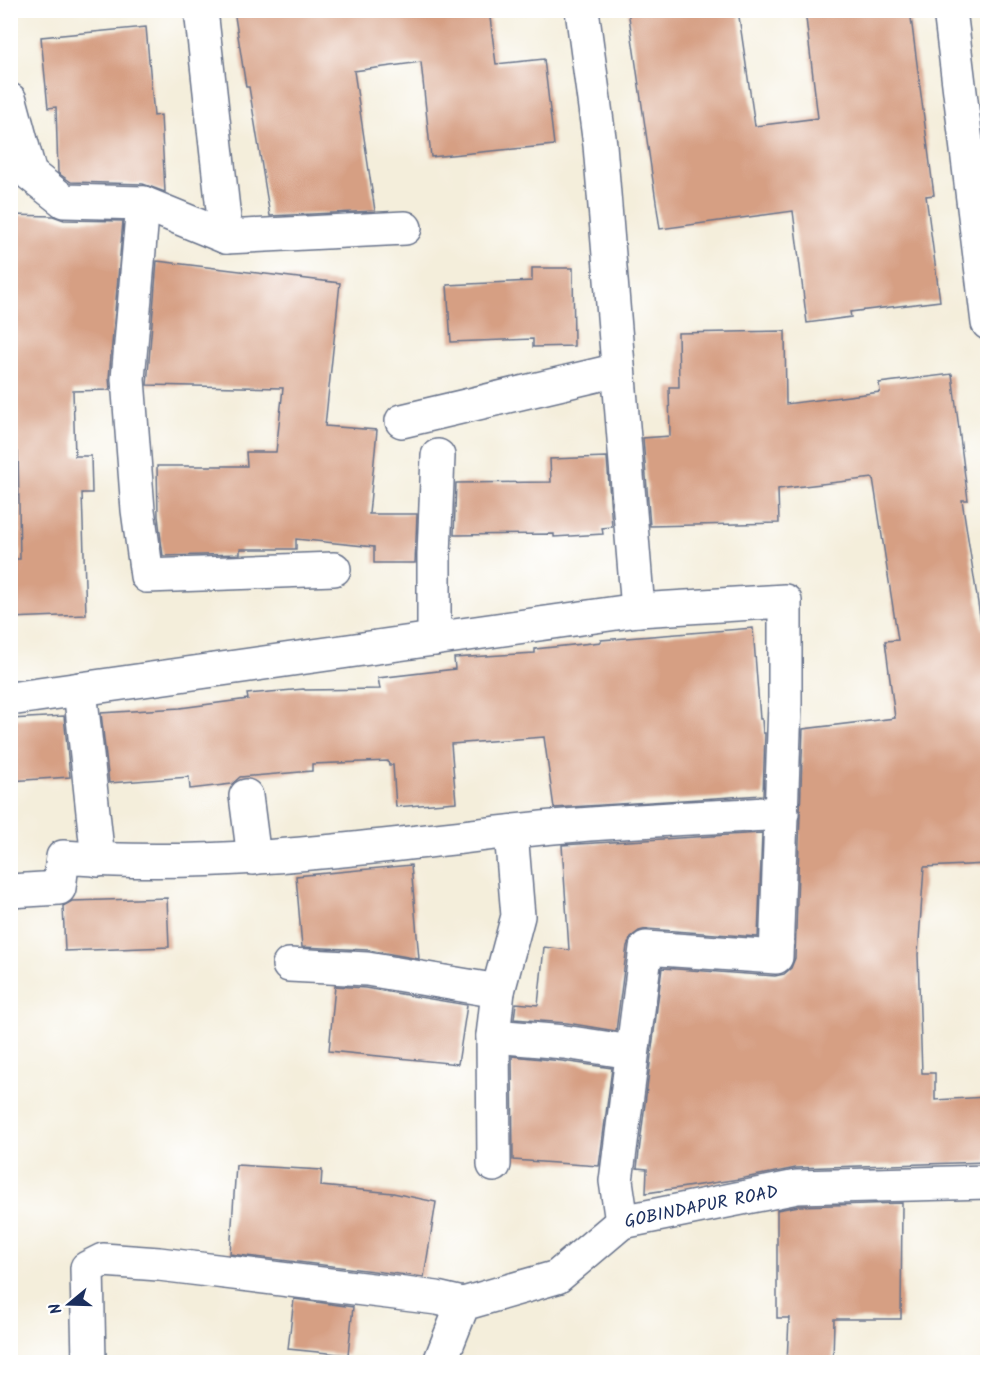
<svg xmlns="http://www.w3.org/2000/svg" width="998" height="1373" viewBox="0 0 998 1373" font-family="Kalam,sans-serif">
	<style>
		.building { fill: #d69f83 }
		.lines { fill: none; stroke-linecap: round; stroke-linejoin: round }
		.street-casing { stroke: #67728a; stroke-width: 36 }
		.street { stroke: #fff; stroke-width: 33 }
		.labels { text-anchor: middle; stroke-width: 4.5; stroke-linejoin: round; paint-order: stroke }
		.street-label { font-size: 18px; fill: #1b2f5e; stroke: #fff }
	</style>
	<rect width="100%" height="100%" fill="#fff"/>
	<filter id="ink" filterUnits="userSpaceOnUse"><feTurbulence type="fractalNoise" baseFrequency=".0167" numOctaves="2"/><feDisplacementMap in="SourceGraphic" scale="12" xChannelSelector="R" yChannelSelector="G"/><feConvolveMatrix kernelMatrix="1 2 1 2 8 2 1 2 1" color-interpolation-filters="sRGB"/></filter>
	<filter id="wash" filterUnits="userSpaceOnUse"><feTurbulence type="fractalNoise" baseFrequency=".008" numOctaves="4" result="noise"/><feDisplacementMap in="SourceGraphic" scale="24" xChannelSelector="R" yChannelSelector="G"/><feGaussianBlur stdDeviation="1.35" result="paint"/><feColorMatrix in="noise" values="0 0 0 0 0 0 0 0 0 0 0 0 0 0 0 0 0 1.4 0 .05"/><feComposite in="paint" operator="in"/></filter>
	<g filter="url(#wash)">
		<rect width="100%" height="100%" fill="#f4eedb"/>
		<g id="blocks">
			<!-- building -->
			<path class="building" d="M 234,10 L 489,10 L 496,64 L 544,59 L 554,145 L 431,157 L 421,62 L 354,71 L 375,211 L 270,216 L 249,87 L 246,87 Z
				M 628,10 L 738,10 L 755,126 L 818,118 L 805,10 L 910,10 L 934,195 L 926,196 L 940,301 L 850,312 L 851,317 L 807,323 L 793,211 L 660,229 Z
				M 146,27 L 154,116 L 161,115 L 165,192 L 143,184 L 71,182 L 58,173 L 56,107 L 48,108 L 41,37 Z
				M 10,215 L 53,216 L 64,220 L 123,221 L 109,378 L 110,390 L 73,391 L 75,456 L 91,456 L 92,493 L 82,493 L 86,615 L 10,618 L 10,559 L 20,559 L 18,452 L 10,452 Z
				M 157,261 L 340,283 L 325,426 L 377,430 L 369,514 L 417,514 L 415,563 L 374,563 L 374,547 L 296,539 L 296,549 L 240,549 L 240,554 L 163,556 L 158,516 L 157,466 L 247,466 L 246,452 L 276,452 L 283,388 L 147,385 Z
				M 532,268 L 573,268 L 574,346 L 533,347 L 533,339 L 451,342 L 447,285 L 532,281 Z
				M 785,331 L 786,404 L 880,392 L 879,383 L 952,374 L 968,500 L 962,500 L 982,629 L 987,629 L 987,864 L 924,867 L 918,955 L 922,1073 L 935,1073 L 935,1100 L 987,1097 L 987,1162 L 796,1168 L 739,1179 L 646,1193 L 647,1169 L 637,1168 L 662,968 L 775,976 L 784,974 L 791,968 L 795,958 L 803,729 L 895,718 L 885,641 L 898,640 L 873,478 L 778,489 L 779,523 L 650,526 L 643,438 L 670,436 L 669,387 L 679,387 L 678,333 Z
				M 607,457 L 612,527 L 602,528 L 603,534 L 554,537 L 554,534 L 454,535 L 456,483 L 551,482 L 550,459 Z
				M 753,628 L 760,719 L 762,719 L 763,733 L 765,733 L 763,795 L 554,808 L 544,737 L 451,744 L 456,802 L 396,807 L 393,765 L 389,765 L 388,761 L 312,764 L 312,771 L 240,777 L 232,784 L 190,789 L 189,777 L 109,783 L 101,713 L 180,708 L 248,699 L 247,694 L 304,689 L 305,690 L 380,689 L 378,678 L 455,669 L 454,658 L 535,653 L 535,649 L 601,642 L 601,640 Z
				M 64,716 L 70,777 L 10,781 L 10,719 Z
				M 762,833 L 758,937 L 647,929 L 639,931 L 631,937 L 627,946 L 616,1031 L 567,1023 L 514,1019 L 516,1003 L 538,1005 L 544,947 L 569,950 L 562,845 Z
				M 411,865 L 419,959 L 368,950 L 302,947 L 296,876 Z
				M 167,898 L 169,947 L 65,951 L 63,906 L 72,901 Z
				M 335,986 L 365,988 L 467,1005 L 458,1064 L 329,1051 Z
				M 512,1056 L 562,1061 L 612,1068 L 599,1166 L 513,1160 Z
				M 236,1165 L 322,1170 L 321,1186 L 393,1193 L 436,1202 L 424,1277 L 230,1254 Z
				M 902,1203 L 901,1319 L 834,1319 L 833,1362 L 787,1362 L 789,1318 L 777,1318 L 777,1210 L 799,1206 Z
				M 294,1299 L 353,1307 L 348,1355 L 288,1349 Z"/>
		</g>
	</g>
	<g filter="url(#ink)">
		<use href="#blocks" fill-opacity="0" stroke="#67728a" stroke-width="1.5"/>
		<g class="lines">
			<defs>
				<g id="street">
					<path d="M 201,10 L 226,237"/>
					<path d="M 582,10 L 600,145 L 638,610"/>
					<path d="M 950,10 L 988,323"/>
					<path d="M 10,100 L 30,174 L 64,201 L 143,203 L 226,237 L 405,228"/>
					<path d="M 143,203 L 128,379 L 138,510 L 147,576 L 334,569"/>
					<path d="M 402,421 L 618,370"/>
					<path d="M 434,639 L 434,555 L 438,456"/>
					<path d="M 80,689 L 98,860"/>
					<path d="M 10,699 L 638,610 L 785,601 L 785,704 L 776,957 L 646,948 L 616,1181 L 622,1222"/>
					<path d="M 246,796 L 254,858"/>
					<path d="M 10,891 L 59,888 L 63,857 C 224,870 383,845 542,828 C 622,820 703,818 782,813"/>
					<path d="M 289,965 L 367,969 L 498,991 L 518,916 L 511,832"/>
					<path d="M 493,1036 L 564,1042 L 632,1052"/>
					<path d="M 494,1165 L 493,1036 L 498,991"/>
					<path d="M 89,1362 L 87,1268 L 103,1260 L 159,1264 L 437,1298 L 463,1304"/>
					<path id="s1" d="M 440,1362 L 463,1304 L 557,1277 L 622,1222 L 797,1187 L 988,1182"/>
				</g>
			</defs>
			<!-- street casing -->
			<use href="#street" class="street-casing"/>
			<!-- street -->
			<use href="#street" class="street"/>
		</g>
	</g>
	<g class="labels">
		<!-- street labels -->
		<g class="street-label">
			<text dy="6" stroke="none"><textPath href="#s1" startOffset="326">GOBINDAPUR ROAD</textPath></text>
		</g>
	</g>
	<!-- margin -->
	<rect width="998" height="1373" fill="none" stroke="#fff" stroke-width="36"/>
	<!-- north arrow -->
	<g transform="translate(69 1304) rotate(251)" stroke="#ffffff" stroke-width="4.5" paint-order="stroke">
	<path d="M0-4.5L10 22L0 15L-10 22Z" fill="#1b2f5e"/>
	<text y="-9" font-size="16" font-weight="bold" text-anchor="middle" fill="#1b2f5e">N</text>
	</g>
</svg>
